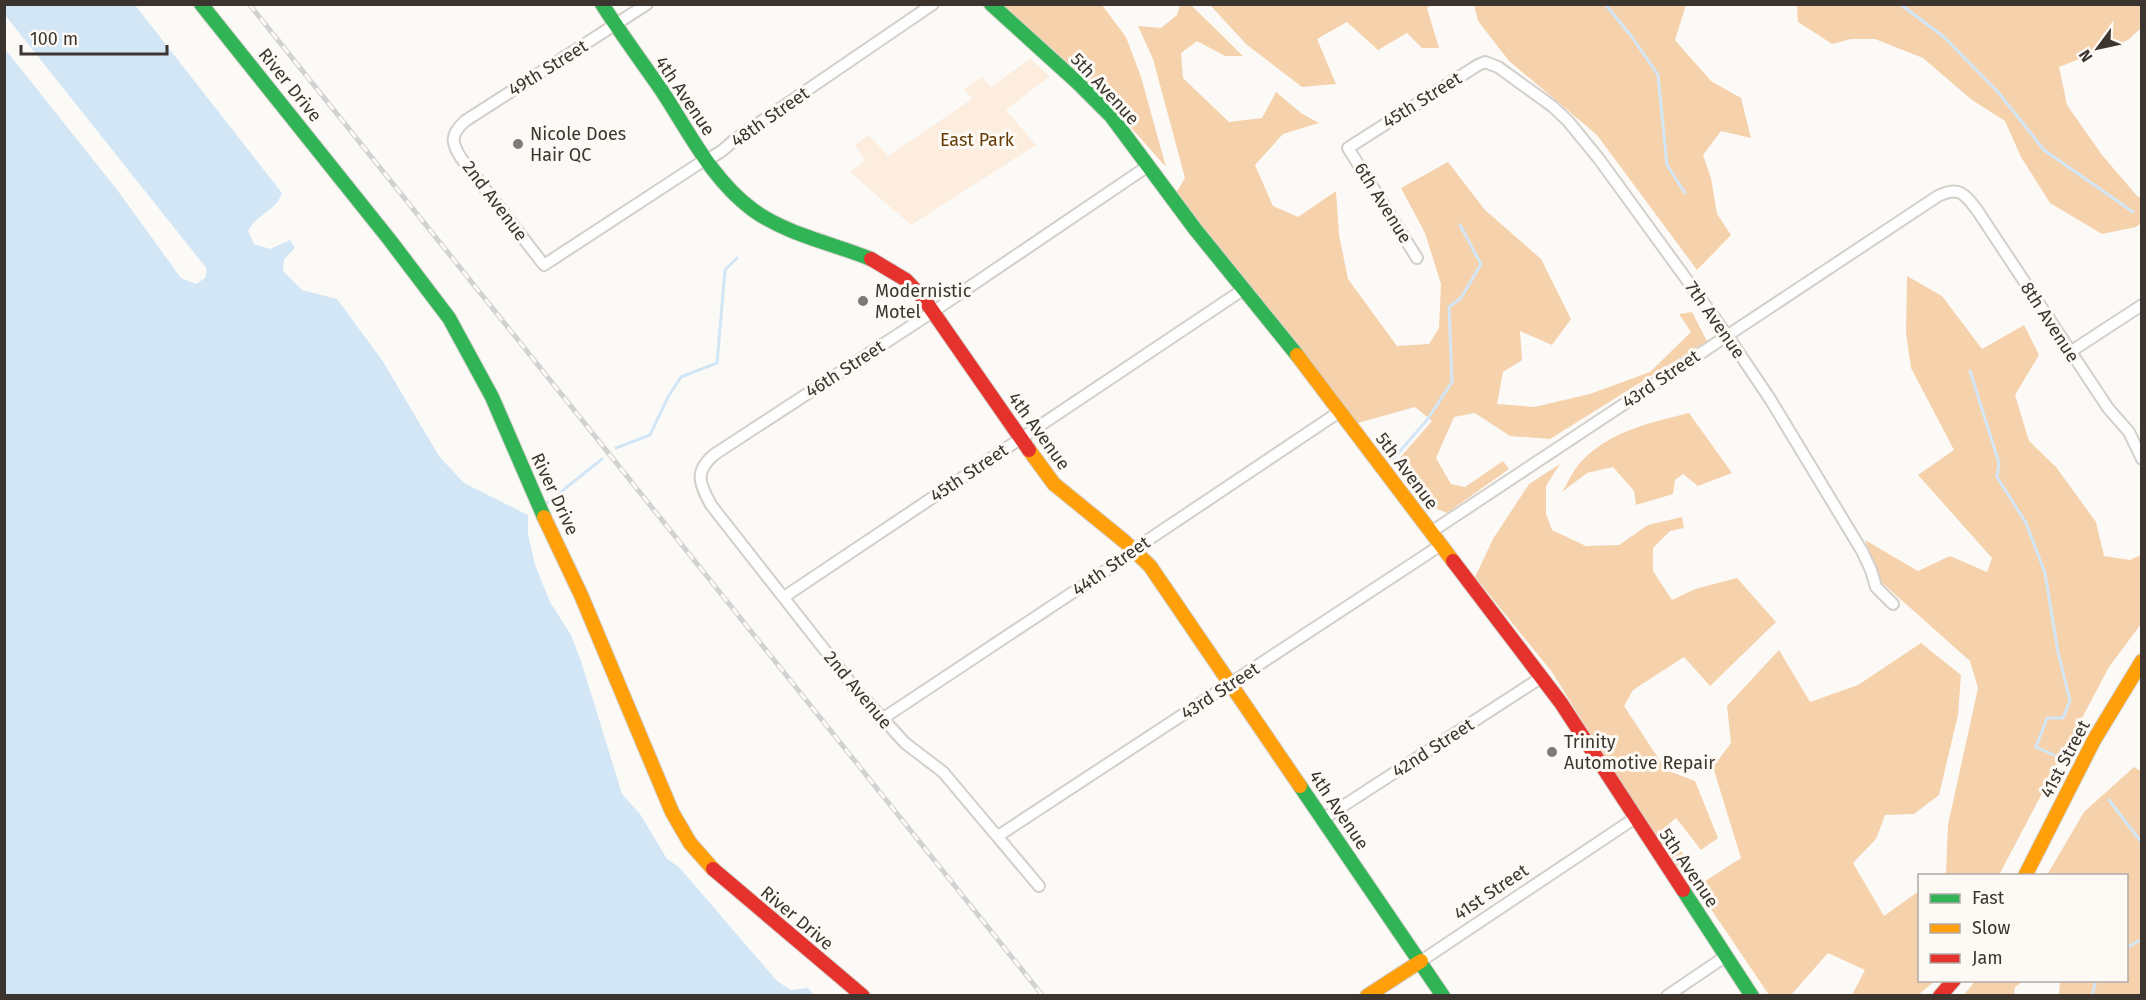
<svg xmlns="http://www.w3.org/2000/svg" width="2146" height="1000" viewBox="0 0 2146 1000" font-family="'Fira Sans',sans-serif">
	<style>
		.green { fill: #fcedde }
		.forest { fill: #f6d2ac }
		.water { fill: #d3e6f6 }
		.lines { fill: none; stroke-linecap: round; stroke-linejoin: round }
		.stream { stroke: #d3e6f6; stroke-width: 3 }
		.street-casing { stroke: #d3cfca; stroke-width: 14 }
		.fast-casing { stroke: #d3cfca; stroke-width: 16 }
		.slow-casing { stroke: #d3cfca; stroke-width: 16 }
		.jam-casing { stroke: #d3cfca; stroke-width: 16 }
		.street { stroke: #fffefe; stroke-width: 10 }
		.fast { stroke: #30b455; stroke-width: 14 }
		.slow { stroke: #ff9f0a; stroke-width: 14 }
		.jam { stroke: #e5322d; stroke-width: 14 }
		.rail-casing { stroke: #d3d2d2; stroke-width: 5 }
		.rail { stroke: #fdfaf6; stroke-width: 3; stroke-dasharray: 9; stroke-linecap: butt }
		.poi-dot { fill: #7f7a75; stroke: #fdfaf6; stroke-width: 2 }
		.labels { text-anchor: middle; stroke-width: 6; stroke-linejoin: round; paint-order: stroke }
		.street-label { font-size: 18px; fill: #3c352f; stroke: #fdfaf6 }
		.poi-label { font-size: 18px; fill: #3c352f; stroke: #fdfaf6; text-anchor: start }
		.park-label { font-size: 18px; fill: #653b05; stroke: #fdfaf6 }
	</style>
	<rect width="100%" height="100%" fill="#fcfaf7"/>
	<!-- green -->
	<path class="green" d="M 1030,59 L 1050,76 L 1006,110 L 1036,145 L 911,225 L 850,172 L 865,161 L 855,145 L 869,135 L 888,156 L 972,99 L 964,89 L 982,77 L 991,87 Z"/>
	<!-- forest -->
	<path class="forest" d="M 1000,5 L 1102,5 L 1126,37 L 1141,77 L 1166,167 L 1094,86 Z
		M 1180,5 L 1191,5 L 1243,56 L 1225,56 L 1197,41 L 1181,53 L 1183,78 L 1229,122 L 1262,118 L 1276,92 L 1301,113 L 1319,123 L 1283,134 L 1255,165 L 1273,206 L 1298,217 L 1336,191 L 1339,235 L 1348,279 L 1397,346 L 1429,344 L 1439,328 L 1441,284 L 1425,233 L 1401,188 L 1448,162 L 1485,210 L 1541,259 L 1571,319 L 1552,345 L 1520,331 L 1522,360 L 1503,372 L 1497,404 L 1534,407 L 1590,394 L 1650,372 L 1691,332 L 1679,314 L 1692,312 L 1707,341 L 1550,439 L 1510,436 L 1475,413 L 1454,417 L 1436,458 L 1451,484 L 1465,487 L 1503,461 L 1509,469 L 1447,513 L 1432,507 L 1396,462 L 1432,421 L 1415,407 L 1358,423 L 1176,193 L 1185,178 L 1153,59 L 1138,26 L 1161,28 L 1177,15 Z
		M 1210,5 L 1431,5 L 1427,8 L 1439,48 L 1422,48 L 1407,33 L 1378,50 L 1347,22 L 1317,39 L 1336,84 L 1302,87 L 1247,45 Z
		M 1474,5 L 1686,5 L 1675,40 L 1711,81 L 1741,98 L 1751,138 L 1721,131 L 1703,155 L 1711,178 L 1717,214 L 1731,235 L 1697,270 L 1597,135 L 1509,61 L 1478,21 Z
		M 1797,5 L 2141,5 L 2141,28 L 2128,40 L 2059,67 L 2067,105 L 2102,155 L 2138,197 L 2141,198 L 2141,223 L 2136,227 L 2102,234 L 2050,203 L 2021,157 L 2005,121 L 1972,100 L 1923,58 L 1875,39 L 1851,39 L 1832,44 L 1798,22 Z
		M 1907,276 L 1942,296 L 1982,349 L 2024,325 L 2039,355 L 2015,395 L 2029,441 L 2056,467 L 2096,522 L 2104,556 L 2130,560 L 2141,555 L 2141,624 L 2109,667 L 1999,875 L 1942,875 L 1946,872 L 1948,825 L 1978,688 L 1970,661 L 1880,581 L 1865,540 L 1918,571 L 1950,556 L 1987,572 L 1992,558 L 1918,475 L 1954,450 L 1911,368 L 1906,333 Z
		M 1689,413 L 1732,473 L 1698,486 L 1683,474 L 1675,480 L 1673,494 L 1636,505 L 1634,491 L 1613,467 L 1587,473 L 1562,492 C 1568,483 1572,472 1579,464 C 1608,431 1650,423 1689,413 Z
		M 1560,464 L 1546,486 L 1546,514 L 1552,530 L 1586,546 L 1619,545 L 1648,525 L 1682,517 L 1684,528 L 1670,531 L 1653,548 L 1653,571 L 1672,600 L 1695,589 L 1737,578 L 1776,622 L 1710,686 L 1684,657 L 1633,690 L 1624,706 L 1666,770 L 1695,781 L 1718,838 L 1701,850 L 1676,818 L 1663,829 L 1691,863 L 1678,876 L 1552,672 L 1475,577 L 1493,539 L 1529,484 Z
		M 1921,643 L 1961,675 L 1958,715 L 1939,795 L 1914,814 L 1885,815 L 1876,839 L 1853,863 L 1884,916 L 1919,891 L 1920,980 L 1935,981 L 1918,995 L 1854,995 L 1853,993 L 1865,970 L 1828,953 L 1791,995 L 1769,995 L 1696,887 L 1741,858 L 1713,767 L 1731,743 L 1727,706 L 1779,650 L 1810,702 L 1858,685 Z
		M 2134,767 L 2142,772 L 2141,995 L 2059,995 L 2060,981 L 2126,980 L 2126,876 L 2047,875 L 2084,812 Z
		M 1975,981 L 1975,980 L 2023,981 L 2015,987 L 2014,995 L 1964,995 Z"/>
	<!-- water -->
	<path class="water" d="M 5,4 L 135,5 L 282,193 C 277,210 256,215 248,231 L 254,244 L 270,249 L 290,240 L 295,248 L 284,259 L 283,271 L 302,290 L 337,299 L 382,360 L 439,456 L 464,483 L 528,515 L 528,534 L 535,565 L 550,602 L 571,635 L 581,661 L 622,794 L 640,814 L 667,859 L 679,867 L 777,981 L 791,990 L 808,988 L 814,995 L 5,995 L 5,49 L 118,191 L 181,278 L 196,284 L 205,278 L 207,269 L 5,15 Z"/>
	<g class="lines">
		<!-- stream -->
		<path class="stream" d="M 1605,4 L 1632,37 L 1658,75 L 1667,165 L 1685,193
			M 1900,4 L 1944,37 L 1998,92 L 2044,150 L 2133,212
			M 1970,371 L 1999,463 L 1997,477 L 2026,523 L 2045,573 L 2058,652 L 2070,701 L 2063,718 L 2047,718 L 2036,747 L 2054,755
			M 616,448 L 650,435 L 668,397 L 681,377 L 717,363 L 725,270 L 737,258
			M 1394,458 L 1427,420 L 1452,382 L 1449,307 L 1461,298 L 1481,264 L 1460,225
			M 547,503 L 602,459
			M 2109,800 L 2142,843
			M 2126,948 L 2142,939
			M 2092,996 L 2096,980"/>
		<defs>
			<path id="street" d="M 647,4 L 465,121 C 450,135 451,142 461,158 L 544,265 L 706,159 C 717,156 725,149 734,140 L 933,4
				M 1417,258 L 1348,148 L 1478,65 L 1485,62 L 1498,67 L 1552,106 L 1568,121 L 1599,159 L 1727,335 L 1770,399 L 1862,551 L 1871,570 L 1876,587 L 1893,604
				M 2070,352 L 2142,305
				M 1431,532 L 1938,196 C 1959,186 1964,193 1977,210 L 2108,408 L 2129,432 L 2142,459
				M 784,597 L 1244,289
				M 882,719 L 1123,559 L 1145,542 L 1339,412
				M 1323,819 L 1542,677
				M 998,836 L 1441,545
				M 1039,886 L 943,772 L 905,743 L 853,686 L 711,505 C 699,483 694,471 715,454 L 934,311 L 1148,166
				M 1421,961 L 1635,818
				M 1667,996 L 1726,956"/>
			<path id="fast" d="M 201,4 L 389,239 L 449,318 L 492,397 L 544,517
				M 602,4 C 621,34 642,62 662,91 C 689,132 712,180 753,210 C 788,235 832,243 871,259
				M 991,4 L 1078,83 L 1111,116 L 1195,229 L 1297,355
				M 1300,786 L 1443,996
				M 1683,890 L 1752,996"/>
			<path id="slow" d="M 1297,355 L 1453,561
				M 1029,450 L 1054,484 L 1124,541 L 1150,566 L 1300,786
				M 544,517 L 581,595 L 672,812 L 690,843 L 713,869
				M 2025,876 L 2094,740 L 2142,661
				M 1367,996 L 1421,961"/>
			<path id="jam" d="M 871,259 L 906,280 L 924,299 L 1029,450
				M 1453,561 L 1561,703 L 1683,890
				M 713,869 L 863,996
				M 1940,996 L 1954,980"/>
		</defs>
		<!-- street casing -->
		<use href="#street" class="street-casing"/>
		<!-- fast casing -->
		<use href="#fast" class="fast-casing"/>
		<!-- slow casing -->
		<use href="#slow" class="slow-casing"/>
		<!-- jam casing -->
		<use href="#jam" class="jam-casing"/>
		<!-- street -->
		<use href="#street" class="street"/>
		<!-- fast -->
		<use href="#fast" class="fast"/>
		<!-- slow -->
		<use href="#slow" class="slow"/>
		<!-- jam -->
		<use href="#jam" class="jam"/>
		<defs>
			<path id="rail" d="M 249,4 L 1043,996"/>
		</defs>
		<!-- rail casing -->
		<use href="#rail" class="rail-casing"/>
		<!-- rail -->
		<use href="#rail" class="rail"/>
	</g>
	<!-- markers -->
	<g class="poi-dot">
		<circle cx="518" cy="144" r="6"/>
		<circle cx="863" cy="301" r="6"/>
		<circle cx="1552" cy="752" r="6"/>
	</g>
	<g class="labels">
		<!-- street labels -->
		<g class="street-label">
			<text transform="translate(548 68) rotate(-32)" y="6">49th Street</text>
			<text transform="translate(290 85) rotate(51)" y="6">River Drive</text>
			<text transform="translate(1105 89) rotate(47)" y="6">5th Avenue</text>
			<text transform="translate(685 96) rotate(56)" y="6">4th Avenue</text>
			<text transform="translate(1422 100) rotate(-32)" y="6">45th Street</text>
			<text transform="translate(770 117) rotate(-35)" y="6">48th Street</text>
			<text transform="translate(495 201) rotate(53)" y="6">2nd Avenue</text>
			<text transform="translate(1383 203) rotate(58)" y="6">6th Avenue</text>
			<text transform="translate(1715 320) rotate(55)" y="6">7th Avenue</text>
			<text transform="translate(2050 322) rotate(57)" y="6">8th Avenue</text>
			<text transform="translate(845 369) rotate(-33)" y="6">46th Street</text>
			<text transform="translate(1661 379) rotate(-34)" y="6">43rd Street</text>
			<text transform="translate(1039 431) rotate(54)" y="6">4th Avenue</text>
			<text transform="translate(1407 471) rotate(53)" y="6">5th Avenue</text>
			<text transform="translate(969 473) rotate(-34)" y="6">45th Street</text>
			<text transform="translate(555 494) rotate(65)" y="6">River Drive</text>
			<text transform="translate(1111 566) rotate(-35)" y="6">44th Street</text>
			<text transform="translate(858 690) rotate(50)" y="6">2nd Avenue</text>
			<text transform="translate(1220 691) rotate(-33)" y="6">43rd Street</text>
			<text transform="translate(1433 748) rotate(-33)" y="6">42nd Street</text>
			<text transform="translate(2065 759) rotate(-62)" y="6">41st Street</text>
			<text transform="translate(1339 810) rotate(56)" y="6">4th Avenue</text>
			<text transform="translate(1689 868) rotate(56)" y="6">5th Avenue</text>
			<text transform="translate(1491 892) rotate(-34)" y="6">41st Street</text>
			<text transform="translate(797 918) rotate(40)" y="6">River Drive</text>
		</g>
		<!-- poi labels -->
		<g class="poi-label">
			<text x="530" y="140">Nicole Does<tspan x="530" dy="21">Hair QC</tspan></text>
			<text x="875" y="297">Modernistic<tspan x="875" dy="21">Motel</tspan></text>
			<text x="1564" y="748">Trinity<tspan x="1564" dy="21">Automotive Repair</tspan></text>
		</g>
		<!-- park labels -->
		<g class="park-label">
			<text x="977" y="146">East Park</text>
		</g>
	</g>
	<!-- border -->
	<rect width="2146" height="1000" fill="none" stroke="#3c352f" stroke-width="12"/>
	<!-- legend -->
	<rect x="1918" y="874" width="210" height="108" fill="#fdfaf6" stroke="#b0aba6" stroke-width="1.5"/>
	<rect x="1930" y="894" width="30" height="9" fill="#30b455" stroke="#b0aba6" stroke-width="1.5"/>
	<text x="1972" y="904" font-size="18" fill="#3c352f">Fast</text>
	<rect x="1930" y="924" width="30" height="9" fill="#ff9f0a" stroke="#b0aba6" stroke-width="1.5"/>
	<text x="1972" y="934" font-size="18" fill="#3c352f">Slow</text>
	<rect x="1930" y="954" width="30" height="9" fill="#e5322d" stroke="#b0aba6" stroke-width="1.5"/>
	<text x="1972" y="964" font-size="18" fill="#3c352f">Jam</text>
	<!-- north arrow -->
	<g transform="translate(2098 48) rotate(237)" stroke="#fdfaf6" stroke-width="4.5" paint-order="stroke">
	<path d="M0-4.5L10 22L0 15L-10 22Z" fill="#3c352f"/>
	<text y="-9" font-size="16" font-weight="bold" text-anchor="middle" fill="#3c352f">N</text>
	</g>
	<!-- scale -->
	<path d="M21 45v9h146v-9" fill="none" stroke="#3c352f" stroke-width="3"/>
	<text x="30" y="45" font-size="18" fill="#3c352f" stroke="#fdfaf6" stroke-width="4.5" paint-order="stroke">100 m</text>
</svg>
